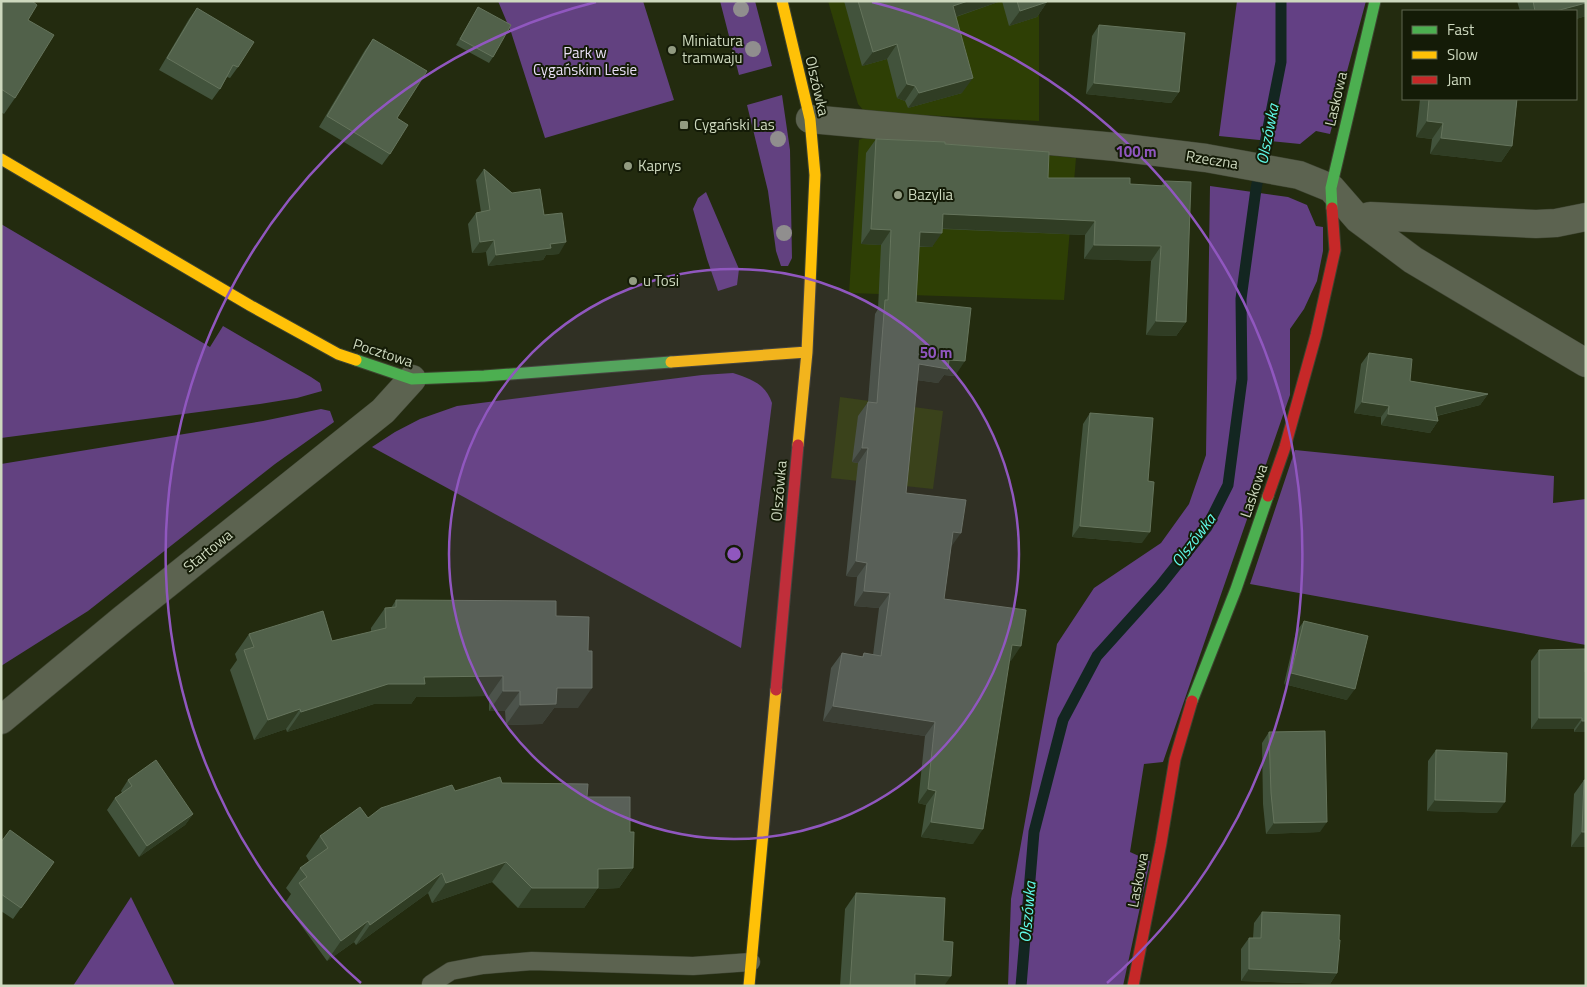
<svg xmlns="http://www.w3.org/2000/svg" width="1587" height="987" viewBox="0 0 1587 987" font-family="'Titillium Web',sans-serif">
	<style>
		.built { fill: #2e3f05 }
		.green { fill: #624180 }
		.forest { fill: #634084 }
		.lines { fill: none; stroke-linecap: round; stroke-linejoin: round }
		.stream { stroke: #132621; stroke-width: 11 }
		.lane-casing { stroke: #3d4330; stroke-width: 19 }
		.street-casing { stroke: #3d4330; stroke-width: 29 }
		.fast-casing { stroke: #3d4330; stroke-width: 13 }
		.slow-casing { stroke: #3d4330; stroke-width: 13 }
		.jam-casing { stroke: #3d4330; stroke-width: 13 }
		.lane { stroke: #5c6350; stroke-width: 18 }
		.street { stroke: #5c6350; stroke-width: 28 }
		.fast { stroke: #4caf50; stroke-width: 11 }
		.slow { stroke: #ffc107; stroke-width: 11 }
		.jam { stroke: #c62828; stroke-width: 11 }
		.tree { fill: #908e8e }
		.wall { fill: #42533c }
		.shaded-wall { fill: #303d24 }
		.building { fill: #51614a; stroke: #65745c }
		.ring { fill: none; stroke: #9057bf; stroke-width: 2.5 }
		.poi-dot { fill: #929b81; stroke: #141b07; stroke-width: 2 }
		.labels { text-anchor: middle; stroke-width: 4; stroke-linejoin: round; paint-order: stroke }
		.poi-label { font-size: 15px; fill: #cdd8be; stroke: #141b07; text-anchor: start }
		.park-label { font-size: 15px; fill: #e9dff6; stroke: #141b07 }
		.street-label { font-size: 15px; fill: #cdd8be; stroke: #141b07 }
		.water-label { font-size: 16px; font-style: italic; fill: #60faea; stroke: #141b07 }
		.centre { fill: #9057bf; stroke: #141b07; stroke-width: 2.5 }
		.ring-label { font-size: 15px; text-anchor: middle; font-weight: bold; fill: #9057bf; stroke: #141b07; stroke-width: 4; stroke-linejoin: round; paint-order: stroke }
	</style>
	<rect width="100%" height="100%" fill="#232b0f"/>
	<!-- built -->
	<path class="built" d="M 828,1 L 1039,1 L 1039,121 L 865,112 L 858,104 Z
		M 868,136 L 1076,158 L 1064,300 L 849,293 L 859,140 Z
		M 840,397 L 943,411 L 933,489 L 831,478 Z"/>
	<!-- green -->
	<path class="green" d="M 498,1 L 643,1 L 674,100 L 545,138 L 511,32 Z
		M 720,1 L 755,1 L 772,66 L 739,75 Z
		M 782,95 L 790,150 L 792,258 L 788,266 L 781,266 L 776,251 L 768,191 L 747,105 Z
		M 706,192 L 739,269 L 737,285 L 718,291 L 707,259 L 693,209 L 698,198 Z
		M 1,224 L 210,347 L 223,326 L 311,377 L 320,383 L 322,391 L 297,398 L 260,404 L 1,438 Z
		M 733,373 C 751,379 766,384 772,403 L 741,648 L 372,447 L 395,432 L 420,419 L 457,406 L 702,375 Z
		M 321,409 L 330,411 L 334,422 L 275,464 L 88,611 L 1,666 L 1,464 L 263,421 Z
		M 1295,450 L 1554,476 L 1553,503 L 1586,499 L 1586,645 L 1250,584 Z"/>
	<!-- forest -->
	<path class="forest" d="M 1237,1 L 1366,1 L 1330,134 L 1316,131 L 1300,144 L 1219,136 Z
		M 1210,186 L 1288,197 L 1307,205 L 1316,226 L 1323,227 L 1323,251 L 1317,281 L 1304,309 L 1290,329 L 1290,395 L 1163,762 L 1144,764 L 1130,852 L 1150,861 L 1123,986 L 1008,986 L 1011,899 L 1057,644 L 1094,588 L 1161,543 L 1189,504 L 1206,455 Z
		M 131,897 L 175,986 L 73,986 Z"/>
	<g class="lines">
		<!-- stream -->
		<path class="stream" d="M 1021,986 L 1034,832 L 1063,720 L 1097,656 L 1160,586 L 1207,527 L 1228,485 L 1242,379 L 1241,299 L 1256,189 L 1281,62 L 1281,1"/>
		<defs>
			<path id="lane" d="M 431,984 L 451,971 L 483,965 L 532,961 L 693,966 L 751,962"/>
			<path id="street" d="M 810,119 L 1116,147 L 1206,158 L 1299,175 L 1331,188 L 1358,219 L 1413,260 L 1586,363
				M 1358,219 L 1370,216 L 1536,224 L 1556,223 L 1586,217
				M 1,720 L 123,619 L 383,411 L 412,379"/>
			<path id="fast" d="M 1332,208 L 1331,188 L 1375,1
				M 356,360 L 412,379 L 484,376 L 671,362
				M 1192,701 L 1236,589 L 1268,496"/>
			<path id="slow" d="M 782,1 L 810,119 L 815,175 L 807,352 L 798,445
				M 1,159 L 251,306 L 338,354 L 356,360
				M 671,362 L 807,352
				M 749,986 L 776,690"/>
			<path id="jam" d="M 1268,496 L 1285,447 L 1316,335 L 1335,250 L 1332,208
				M 776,690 L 798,445
				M 1133,986 L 1161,843 L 1175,759 L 1192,701"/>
		</defs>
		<!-- lane casing -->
		<use href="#lane" class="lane-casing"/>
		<!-- street casing -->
		<use href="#street" class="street-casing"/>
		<!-- fast casing -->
		<use href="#fast" class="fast-casing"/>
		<!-- slow casing -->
		<use href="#slow" class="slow-casing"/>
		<!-- jam casing -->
		<use href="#jam" class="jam-casing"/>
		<!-- lane -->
		<use href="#lane" class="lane"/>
		<!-- street -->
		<use href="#street" class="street"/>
		<!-- fast -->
		<use href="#fast" class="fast"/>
		<!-- slow -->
		<use href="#slow" class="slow"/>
		<!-- jam -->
		<use href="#jam" class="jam"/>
	</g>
	<!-- trees -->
	<g class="tree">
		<circle cx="741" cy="9" r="8"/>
		<circle cx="753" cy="49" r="8"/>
		<circle cx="778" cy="139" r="8"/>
		<circle cx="784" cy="233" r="8"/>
	</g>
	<!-- wall -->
	<path class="wall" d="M 1,1 L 28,20 L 15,98 L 4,114 L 1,112 Z
		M 844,1 L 1001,1 L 956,17 L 962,93 L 908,108 L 905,101 L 897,98 L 887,59 L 862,66 Z
		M 1002,1 L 1047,1 L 1047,2 L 1037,17 L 1009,26 Z
		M 1517,1 L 1586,1 L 1586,16 L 1576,19 L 1576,11 L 1520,11 Z
		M 478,7 L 493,57 L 489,63 L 456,45 Z
		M 197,8 L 238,67 L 230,78 L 227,77 L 220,89 L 212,100 L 159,70 L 189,19 Z
		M 1099,25 L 1179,92 L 1171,103 L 1086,94 L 1092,36 Z
		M 373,39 L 397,118 L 390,154 L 382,165 L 319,127 L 365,50 Z
		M 1420,99 L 1517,99 L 1512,146 L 1501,162 L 1430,154 L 1432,139 L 1416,137 Z
		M 876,139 L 945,144 L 1048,178 L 1130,184 L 1161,186 L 1165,181 L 1186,322 L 1176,336 L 1146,335 L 1151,261 L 1084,259 L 1085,235 L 942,229 L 932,247 L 919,247 L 916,302 L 955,376 L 944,375 L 938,383 L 917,380 L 906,493 L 951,547 L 944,599 L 1011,661 L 1009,660 L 973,844 L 921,837 L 926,805 L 918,803 L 925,736 L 823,721 L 831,668 L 842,653 L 862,657 L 864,653 L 873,655 L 879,608 L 854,606 L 857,577 L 846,576 L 858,463 L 852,462 L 858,416 L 868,402 L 875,314 L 878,309 L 881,245 L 861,244 L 866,153 Z
		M 484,169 L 512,193 L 544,215 L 559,254 L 546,255 L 543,260 L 488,266 L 486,252 L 472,253 L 468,224 L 476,213 L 481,212 L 476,180 Z
		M 1369,353 L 1410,381 L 1488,394 L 1480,405 L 1437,416 L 1438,421 L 1430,433 L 1381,425 L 1381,417 L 1354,413 L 1361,364 Z
		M 1090,413 L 1142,543 L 1072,537 L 1083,424 Z
		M 396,600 L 556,616 L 578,708 L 554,708 L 542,724 L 506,725 L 505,711 L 489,711 L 489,696 L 416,697 L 411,704 L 374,704 L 287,732 L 286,729 L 254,740 L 230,670 L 237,660 L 235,654 L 249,634 L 332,641 L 371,632 L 371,628 L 385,608 L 391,608 Z
		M 1304,621 L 1347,700 L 1284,684 L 1296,632 Z
		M 1539,650 L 1586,672 L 1586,732 L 1574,732 L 1574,729 L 1531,729 L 1531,661 Z
		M 1269,732 L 1320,832 L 1266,834 L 1263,804 L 1262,743 Z
		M 1436,750 L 1497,813 L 1427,811 L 1428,761 Z
		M 128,780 L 193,814 L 185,825 L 139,857 L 107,810 L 115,798 L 122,793 L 121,791 Z
		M 1584,780 L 1586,847 L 1571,847 L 1574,794 Z
		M 502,783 L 587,797 L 630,832 L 633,868 L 619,888 L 597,889 L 584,908 L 518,908 L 492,882 L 432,903 L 428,893 L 356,945 L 354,942 L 327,961 L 285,903 L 291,894 L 286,888 L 300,868 L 309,861 L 306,856 L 320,836 L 368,818 L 455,791 Z
		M 1,842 L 54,862 L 13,919 L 1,911 Z
		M 856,893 L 943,941 L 944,986 L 840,986 L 845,909 Z
		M 1262,912 L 1337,973 L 1330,984 L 1241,981 L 1241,949 L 1249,938 L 1253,938 L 1254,923 Z"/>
	<!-- shaded-wall -->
	<path class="shaded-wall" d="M 968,1 L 1001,1 L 943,21 L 953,6 Z
		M 1047,2 L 1037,17 L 1009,26 L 1020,11 Z
		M 1586,3 L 1586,16 L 1576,19 L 1576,11 L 1556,11 Z
		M 897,44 L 887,59 L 862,66 L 873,52 Z
		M 973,78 L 962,93 L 908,108 L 919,93 Z
		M 1094,83 L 1179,92 L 1171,103 L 1086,94 Z
		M 907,84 L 915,86 L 905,101 L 897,98 Z
		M 1427,121 L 1443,123 L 1432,139 L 1416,137 Z
		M 1441,138 L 1512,146 L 1501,162 L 1430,154 Z
		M 943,214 L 1095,221 L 1085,235 L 933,228 Z
		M 871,229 L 891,230 L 881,245 L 861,244 Z
		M 920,232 L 942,233 L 932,247 L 910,246 Z
		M 494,240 L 486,252 L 472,253 L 480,242 Z
		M 566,242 L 559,254 L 546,255 L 543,260 L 488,266 L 496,255 L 550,244 Z
		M 1094,245 L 1161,246 L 1151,261 L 1084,259 Z
		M 1156,321 L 1186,322 L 1176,336 L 1146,335 Z
		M 949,360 L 965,361 L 955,376 L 944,375 L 938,383 L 909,379 L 919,364 Z
		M 1488,394 L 1480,405 L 1427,418 L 1435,407 Z
		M 1362,402 L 1389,406 L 1381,417 L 1354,413 Z
		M 1388,414 L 1438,421 L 1430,433 L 1381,425 Z
		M 862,448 L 868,448 L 858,463 L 852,462 Z
		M 1080,526 L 1150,532 L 1142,543 L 1072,537 Z
		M 953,532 L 961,533 L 951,547 L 942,546 Z
		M 856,561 L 867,563 L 857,577 L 846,576 Z
		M 864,591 L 890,593 L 879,608 L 854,606 Z
		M 1012,645 L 1021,646 L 1011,661 L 1002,659 Z
		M 1291,673 L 1355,689 L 1347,700 L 1284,684 Z
		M 503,676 L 489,696 L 416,697 L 411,704 L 374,704 L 287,732 L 301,712 L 388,684 L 424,677 Z
		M 557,688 L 592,688 L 578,708 L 554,708 L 542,724 L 506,725 L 520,705 Z
		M 503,691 L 520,691 L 505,711 L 489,711 Z
		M 833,706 L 935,722 L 925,736 L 823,721 Z
		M 300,709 L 286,729 L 254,740 L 268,720 Z
		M 1539,718 L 1582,718 L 1574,729 L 1531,729 Z
		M 1582,721 L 1586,721 L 1586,732 L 1574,732 Z
		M 928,789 L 936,791 L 926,805 L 918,803 Z
		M 1435,800 L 1505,802 L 1497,813 L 1427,811 Z
		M 193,814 L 185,825 L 139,857 L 147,846 Z
		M 931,822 L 983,829 L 973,844 L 921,837 Z
		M 1327,822 L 1320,832 L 1266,834 L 1274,823 Z
		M 1582,832 L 1586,832 L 1586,847 L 1571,847 Z
		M 506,862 L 492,882 L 432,903 L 446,883 Z
		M 633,868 L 619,888 L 597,889 L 584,908 L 518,908 L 532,888 L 598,869 Z
		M 442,873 L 428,893 L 356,945 L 370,925 Z
		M 368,921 L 354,942 L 327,961 L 341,941 Z
		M 1249,969 L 1337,973 L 1330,984 L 1241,981 Z
		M 915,974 L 951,976 L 944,986 L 907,986 Z"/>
	<!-- building -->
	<path class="building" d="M 1,1 L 32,1 L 37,5 L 28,20 L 54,35 L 15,98 L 1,89 Z
		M 858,1 L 968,1 L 953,6 L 973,78 L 919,93 L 915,86 L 907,84 L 897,44 L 873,52 Z
		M 1017,1 L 1047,1 L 1047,2 L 1020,11 Z
		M 1533,1 L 1586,1 L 1586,3 L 1556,11 L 1535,11 Z
		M 478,7 L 511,25 L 493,57 L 460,39 Z
		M 197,8 L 254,42 L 238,67 L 233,65 L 220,89 L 167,58 Z
		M 1099,25 L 1185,33 L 1179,92 L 1094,83 Z
		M 373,39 L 427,71 L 397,118 L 408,125 L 390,154 L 327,116 Z
		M 1429,99 L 1517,99 L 1512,146 L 1441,138 L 1443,123 L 1427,121 Z
		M 876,139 L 945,142 L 945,144 L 1049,152 L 1048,178 L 1130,178 L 1130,184 L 1165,186 L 1165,181 L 1191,182 L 1186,322 L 1156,321 L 1161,246 L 1094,245 L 1095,221 L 943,214 L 942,233 L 920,232 L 916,302 L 971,308 L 965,361 L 949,360 L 948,369 L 919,364 L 906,493 L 966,500 L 961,533 L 953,532 L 944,599 L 1026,610 L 1021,646 L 1012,645 L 983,829 L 931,822 L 936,791 L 928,789 L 935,722 L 833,706 L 842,653 L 863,657 L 864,653 L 881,656 L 890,593 L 864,591 L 867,563 L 856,561 L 868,448 L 862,448 L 868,402 L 877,403 L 885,300 L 888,300 L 891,230 L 871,229 Z
		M 484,169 L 512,193 L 540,189 L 544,215 L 562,213 L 566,242 L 550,244 L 551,248 L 496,255 L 494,240 L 480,242 L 476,213 L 490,210 Z
		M 1369,353 L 1412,359 L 1410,381 L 1488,394 L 1435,407 L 1438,421 L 1388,414 L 1389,406 L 1362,402 Z
		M 1090,413 L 1153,418 L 1148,481 L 1154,482 L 1150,532 L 1080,526 Z
		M 396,600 L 556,601 L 556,616 L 589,617 L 588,651 L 592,651 L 592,688 L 557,688 L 556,704 L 520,705 L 520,691 L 503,691 L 503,676 L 424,677 L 425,684 L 388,684 L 301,712 L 300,709 L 268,720 L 244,650 L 254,647 L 249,634 L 323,611 L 332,641 L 386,628 L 385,608 L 396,607 Z
		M 1304,621 L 1368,636 L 1355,689 L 1291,673 Z
		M 1585,649 L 1585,672 L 1586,672 L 1586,721 L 1582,721 L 1582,718 L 1539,718 L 1539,650 Z
		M 1325,731 L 1327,822 L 1274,823 L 1271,793 L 1269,732 Z
		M 1436,750 L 1507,753 L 1505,802 L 1435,800 Z
		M 156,760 L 193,814 L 147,846 L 115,798 L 132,786 L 128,780 Z
		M 500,777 L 502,783 L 588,784 L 587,797 L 630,797 L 630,832 L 634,832 L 633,868 L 598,869 L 598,888 L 532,888 L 506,862 L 446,883 L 442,873 L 370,925 L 368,921 L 341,941 L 299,883 L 307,877 L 300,868 L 328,848 L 320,836 L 360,807 L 368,818 L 381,808 L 452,785 L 455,791 Z
		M 1584,780 L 1586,780 L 1586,832 L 1582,832 Z
		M 10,830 L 54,862 L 21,908 L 1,894 L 1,842 Z
		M 856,893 L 945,898 L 943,941 L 953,942 L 951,976 L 915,974 L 915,986 L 850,986 Z
		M 1262,912 L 1340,915 L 1339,940 L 1340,940 L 1337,973 L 1249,969 L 1249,938 L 1261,938 Z"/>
	<!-- distance rings -->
	<circle cx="734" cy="554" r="285" fill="#9057bf" fill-opacity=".12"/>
	<g class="ring">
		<circle cx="734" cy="554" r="285"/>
		<path d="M361 983A569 569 0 0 1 596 2M872 2A569 569 0 0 1 1107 983"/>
	</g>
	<!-- markers -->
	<g class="poi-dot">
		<circle cx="672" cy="50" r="5"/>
		<rect x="679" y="120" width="10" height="10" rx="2.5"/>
		<circle cx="628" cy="166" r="5"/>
		<circle cx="898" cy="195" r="5"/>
		<circle cx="633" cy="281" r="5"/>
	</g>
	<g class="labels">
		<!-- poi labels -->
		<g class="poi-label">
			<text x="682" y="46">Miniatura<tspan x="682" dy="17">tramwaju</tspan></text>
			<text x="694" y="130">Cygański Las</text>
			<text x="638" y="171">Kaprys</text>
			<text x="908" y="200">Bazylia</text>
			<text x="643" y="286">u Tosi</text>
		</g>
		<!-- park labels -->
		<g class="park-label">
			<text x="585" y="58">Park w<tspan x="585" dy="17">Cygańskim Lesie</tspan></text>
		</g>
		<!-- street labels -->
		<g class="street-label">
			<text transform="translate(817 86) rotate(77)" y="5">Olszówka</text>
			<text transform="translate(1336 99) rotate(-77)" y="5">Laskowa</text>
			<text transform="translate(1212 160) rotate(9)" y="5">Rzeczna</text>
			<text transform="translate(383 353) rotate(18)" y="5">Pocztowa</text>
			<text transform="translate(779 491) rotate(-85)" y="5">Olszówka</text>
			<text transform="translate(1254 491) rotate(-71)" y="5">Laskowa</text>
			<text transform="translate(208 551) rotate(-39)" y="5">Startowa</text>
			<text transform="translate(1138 880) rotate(-79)" y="5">Laskowa</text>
		</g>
		<!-- water labels -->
		<g class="water-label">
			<text transform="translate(1267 134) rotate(-79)" y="6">Olszówka</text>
			<text transform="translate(1193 540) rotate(-53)" y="6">Olszówka</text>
			<text transform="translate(1027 912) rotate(-85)" y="6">Olszówka</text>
		</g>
	</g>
	<circle cx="734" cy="554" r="8" class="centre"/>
	<g class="ring-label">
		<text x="1136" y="157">100 m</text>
		<text x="936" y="358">50 m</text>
	</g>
	<!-- border -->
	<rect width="1587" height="987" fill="none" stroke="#cdd8be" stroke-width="5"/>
	<!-- legend -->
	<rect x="1402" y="10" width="175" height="90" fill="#141b07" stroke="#5e6750"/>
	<rect x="1412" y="26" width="25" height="8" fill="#4caf50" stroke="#5e6750"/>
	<text x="1447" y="35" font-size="15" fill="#cdd8be">Fast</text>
	<rect x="1412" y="51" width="25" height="8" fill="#ffc107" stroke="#5e6750"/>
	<text x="1447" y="60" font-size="15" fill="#cdd8be">Slow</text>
	<rect x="1412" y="76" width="25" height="8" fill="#c62828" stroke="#5e6750"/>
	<text x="1447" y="85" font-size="15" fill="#cdd8be">Jam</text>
</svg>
